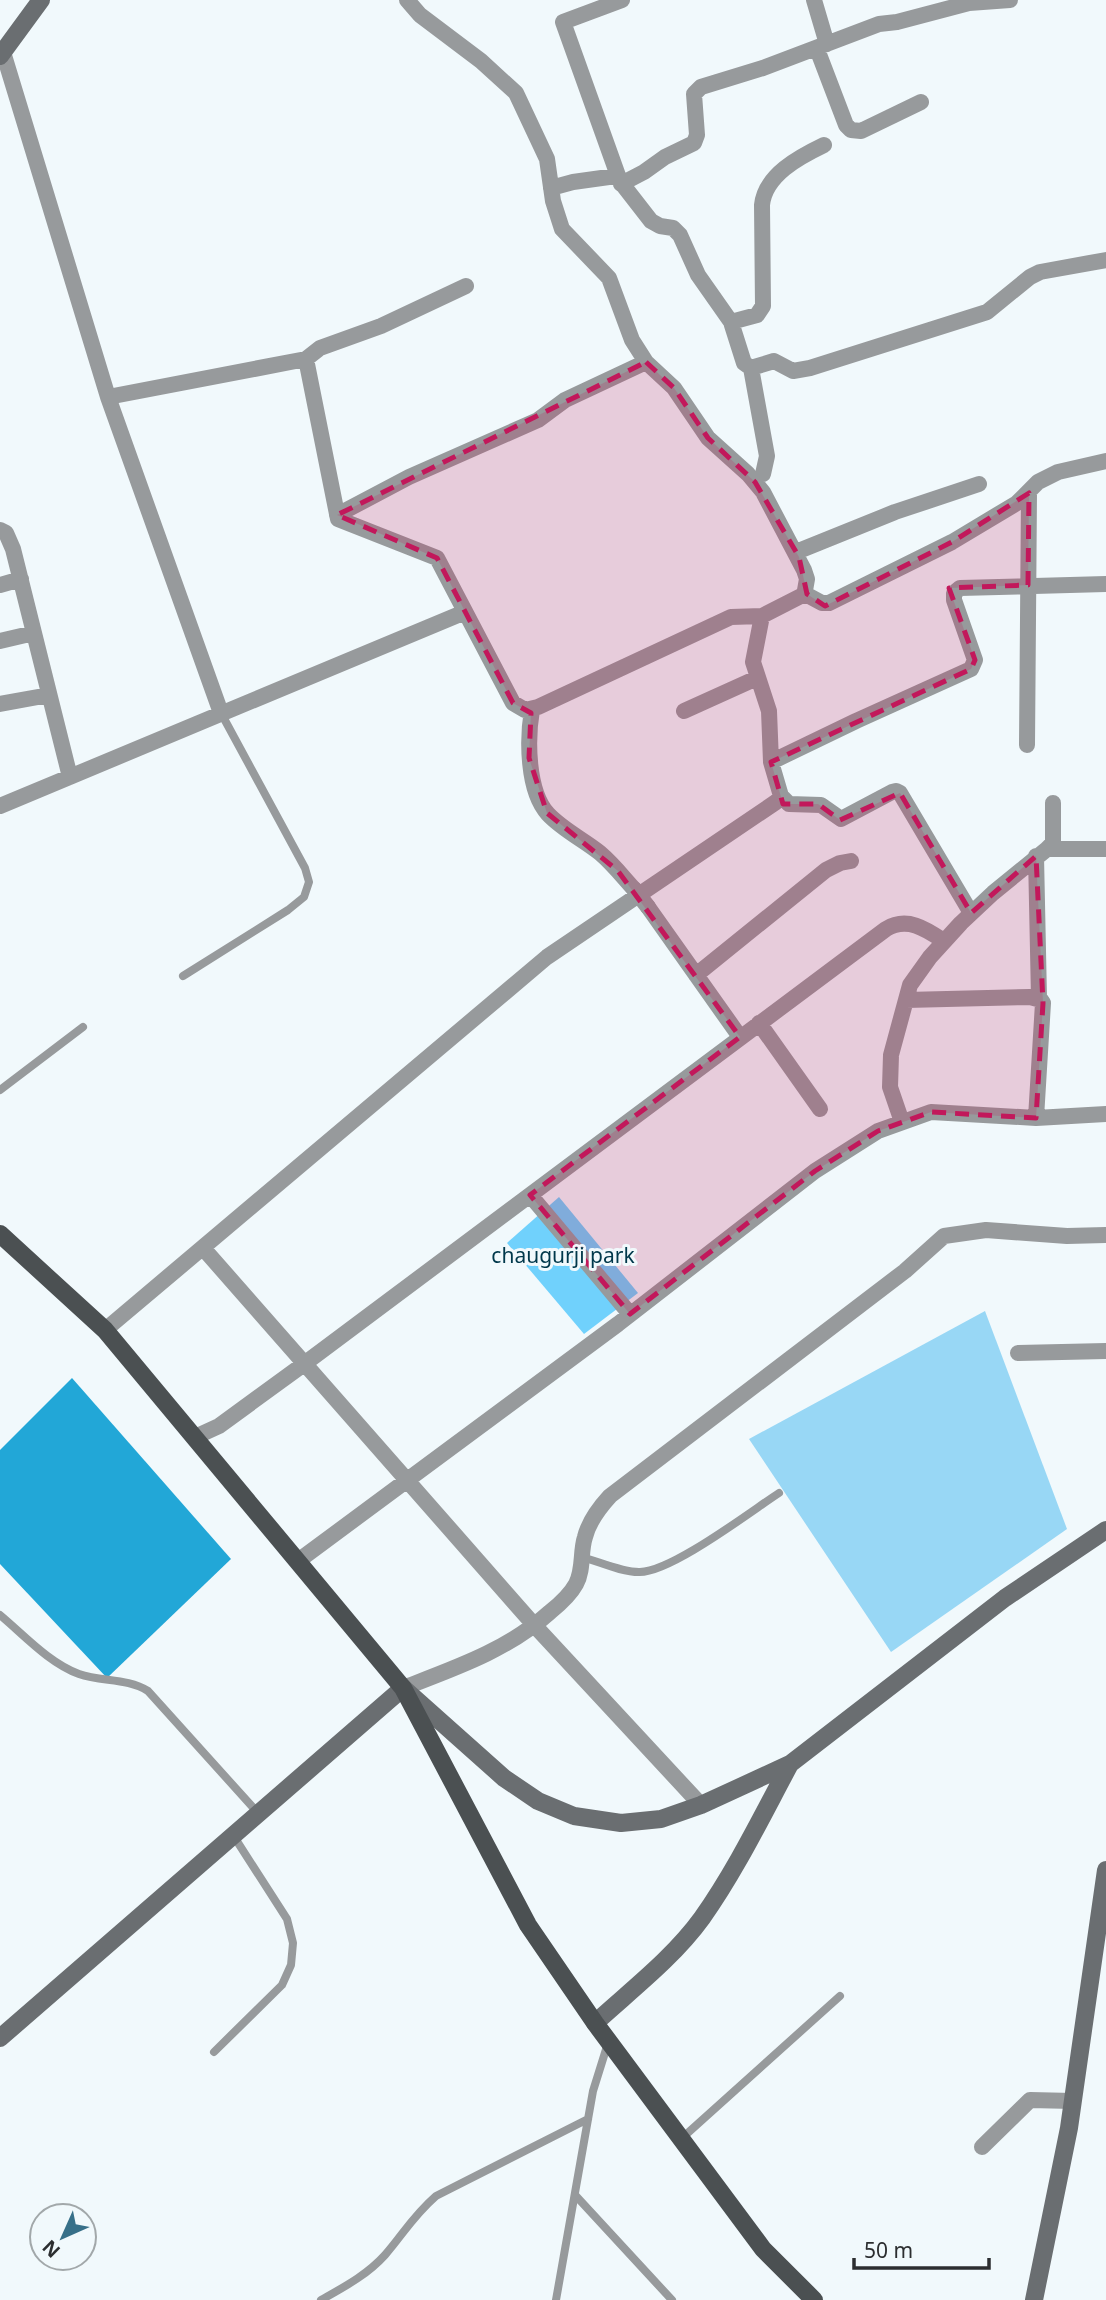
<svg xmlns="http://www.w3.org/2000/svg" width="1106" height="2300" viewBox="0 0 1106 2300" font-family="'Noto Sans',sans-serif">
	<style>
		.green { fill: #70d1fc }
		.water { fill: #22a7d7 }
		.building { fill: #98d7f5 }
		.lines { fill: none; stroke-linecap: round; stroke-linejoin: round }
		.lane { stroke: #979a9c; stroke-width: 8 }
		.street { stroke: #979a9c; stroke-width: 16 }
		.secondary { stroke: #6a6e71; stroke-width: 18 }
		.primary { stroke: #4b5052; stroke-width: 18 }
		.street-bridge { stroke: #979a9c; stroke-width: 16 }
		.marked { fill: #c2185b; fill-opacity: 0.2; stroke: #c2185b; stroke-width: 5; stroke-dasharray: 14 9; stroke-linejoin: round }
		.labels { text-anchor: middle; stroke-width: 6; stroke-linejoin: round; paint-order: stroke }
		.park-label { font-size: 21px; fill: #00384b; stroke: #f1f9fc }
	</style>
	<rect width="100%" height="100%" fill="#f1f9fc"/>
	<!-- green -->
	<path class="green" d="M 559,1197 L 638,1293 L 584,1334 L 507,1243 Z"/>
	<!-- water -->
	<path class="water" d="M 72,1378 L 231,1559 L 107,1678 L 0,1564 L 0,1450 Z"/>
	<!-- building -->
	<path class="building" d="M 985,1311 L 1067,1529 L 891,1652 L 749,1439 Z"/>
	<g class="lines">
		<!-- lane -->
		<path class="lane" d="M 183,976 L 288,910 L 304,897 L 309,882 L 305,868 L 221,713
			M 0,1090 L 83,1027
			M 582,1557 C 600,1562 621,1572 639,1572 C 670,1573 750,1512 779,1493
			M 0,1615 C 24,1635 49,1663 79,1674 C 102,1682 127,1678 148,1691 L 258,1813
			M 214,2052 L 282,1985 L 291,1965 L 293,1943 L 287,1919 L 233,1835
			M 681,2139 L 840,1996
			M 576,2196 L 672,2300
			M 321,2300 C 344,2287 367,2275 385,2255 C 404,2233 413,2216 436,2196 L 588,2119
			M 556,2300 L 593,2091 L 608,2043"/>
		<!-- street -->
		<path class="street" d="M 407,0 L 420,15 L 481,61 L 516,93 L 547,159 L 553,201 L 562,229 L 609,278 L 632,340 L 646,362 L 674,388 L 708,438 L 748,474 L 763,492 L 804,570 L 807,579 L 804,596
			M 622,0 L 563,22 L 621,184 L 644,172 L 665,157 L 694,143 L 697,135 L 694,94 L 701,87 L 763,68 L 879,24 L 897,22 L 969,3 L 1010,0
			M 814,0 L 827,44
			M 817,49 L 846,125 L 851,130 L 861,131 L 921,102
			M 3,52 L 108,397 L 221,713
			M 551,188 L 573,182 L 616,176 L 651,221 L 660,226 L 673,228 L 680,235 L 698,275 L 731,322 L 744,363 L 751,368 L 774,361 L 793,371 L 810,368 L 987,312 L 1030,277 L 1040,272 L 1106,260
			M 731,322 L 757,315 L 763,306 L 762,205 C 765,175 799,157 824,145
			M 306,359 L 320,348 L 381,326 L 466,286
			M 751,368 L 767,456 L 763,474
			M 108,397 L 306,359 L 338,519 L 437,558 L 513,703 L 525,710 L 538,707 L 731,617 L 762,616 L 801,596 L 809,596 L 822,603 L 829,603 L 952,542 L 1017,503 L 1038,482 L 1058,472 L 1106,461
			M 337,515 L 409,477 L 538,420 L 565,400 L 646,362
			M 0,530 L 6,533 L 13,549 L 70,777
			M 796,552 L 895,512 L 979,484
			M 0,585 L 21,579
			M 762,616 L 753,662 L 769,711 L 771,762 L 781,796 L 789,804 L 821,805 L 841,819 L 892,792 L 896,791 L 900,793 L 971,913
			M 0,641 L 34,633
			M 0,704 L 49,695
			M 532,710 C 527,739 527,791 548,814 C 563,830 584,840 600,853 C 613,864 623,877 634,889
			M 684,711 L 757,678
			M 1027,745 L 1029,493
			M 771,762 L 856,721 L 971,669 L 975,660 L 954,600 L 954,593 L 960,588 L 1106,584
			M 0,806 L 465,612
			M 1047,849 L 1053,843 L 1053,803
			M 1036,856 L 1039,998
			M 648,907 L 740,1037
			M 696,975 L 826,870 L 840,863 L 851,861
			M 906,1000 L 1030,997 L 1041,1000 L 1043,1003 L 1036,1118
			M 759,1023 L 820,1109
			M 902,1122 L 890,1087 L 891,1055 L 910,985 L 930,957 L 961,923 L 993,893 L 1047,849 L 1106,849
			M 530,1195 L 630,1314
			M 203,1248 L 535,1626 L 701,1805
			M 105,1330 L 547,957 L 776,802 L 781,796
			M 1018,1353 L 1106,1351
			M 195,1437 L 219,1426 L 304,1364 L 886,929 C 907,916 926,929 944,941
			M 298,1561 L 618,1324 L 815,1171 L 878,1131 L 931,1112 L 1036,1118 L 1106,1114
			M 403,1688 C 455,1668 508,1650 550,1612 C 560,1604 570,1595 576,1584 C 584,1569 580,1552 585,1537 C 589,1521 599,1508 610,1496 L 905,1271 L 944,1236 L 986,1230 L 1067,1236 L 1106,1235
			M 982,2147 L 1030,2100 L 1073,2101"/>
		<!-- secondary -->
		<path class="secondary" d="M 0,56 L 41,0
			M 595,2023 C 631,1990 673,1958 702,1918 C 736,1870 762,1816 790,1764
			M 0,2038 L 403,1688 L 504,1778 L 538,1801 L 574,1816 L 621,1823 L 661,1819 L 701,1805 L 790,1764 L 1005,1598 L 1106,1530
			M 1034,2300 L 1069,2128 L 1106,1870"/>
		<!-- primary -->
		<path class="primary" d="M 0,1234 L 105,1330 L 403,1688 L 528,1925 L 595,2023 L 763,2249 L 814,2300"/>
		<!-- street-bridge -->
		<path class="street-bridge" d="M 634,889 L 648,907"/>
	</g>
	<!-- marked area -->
	<path class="marked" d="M 646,362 L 674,388 L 708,438 L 755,482 L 799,557 L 807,594 L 825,606 L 952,542 L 1029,493 L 1028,585 L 949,588 L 975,660 L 971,669 L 771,762 L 783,804 L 818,804 L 840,820 L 900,793 L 971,913 L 1036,856 L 1043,1003 L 1036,1118 L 931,1112 L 878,1131 L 815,1171 L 630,1314 L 530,1195 L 740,1037 L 618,871 L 547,813 L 529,758 L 531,713 L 513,703 L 437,558 L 337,515 Z"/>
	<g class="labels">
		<!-- park labels -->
		<g class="park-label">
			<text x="563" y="1263">chaugurji park</text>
		</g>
	</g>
	<!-- north arrow -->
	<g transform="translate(63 2237) rotate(225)"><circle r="33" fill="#f1f9fc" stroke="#a2a8aa" stroke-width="2"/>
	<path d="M0-5L12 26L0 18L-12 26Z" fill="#377089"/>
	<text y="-10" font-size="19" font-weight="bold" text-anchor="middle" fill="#2c2e30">N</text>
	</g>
	<!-- scale -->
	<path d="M854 2258v10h135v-10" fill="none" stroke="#2c2e30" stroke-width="3.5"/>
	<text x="864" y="2258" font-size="21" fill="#2c2e30" stroke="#f1f9fc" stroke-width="5" paint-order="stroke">50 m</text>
</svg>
